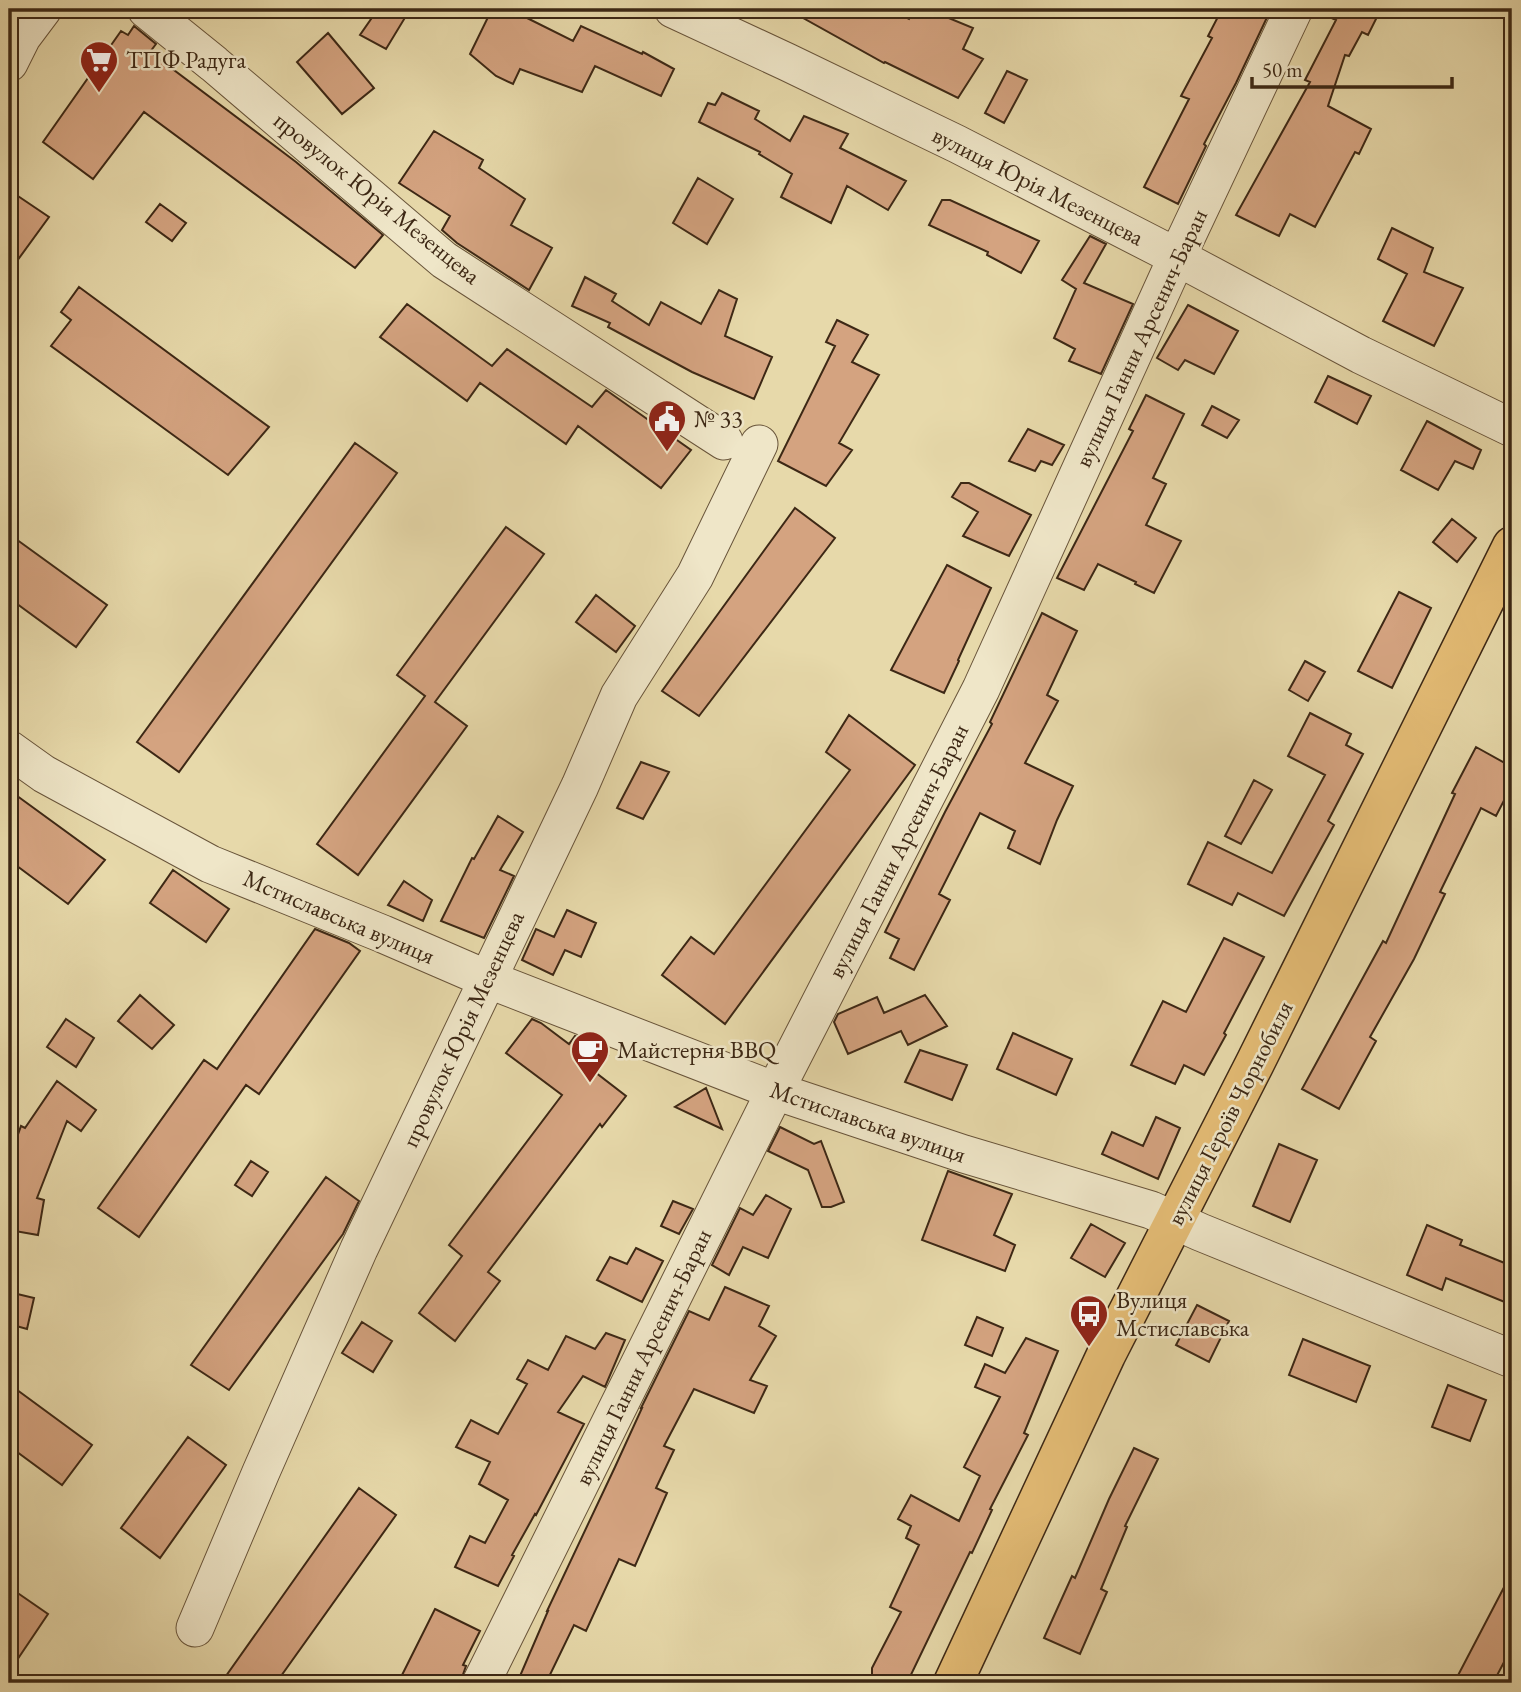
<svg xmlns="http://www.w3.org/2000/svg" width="1521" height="1692" viewBox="0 0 1521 1692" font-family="'EB Garamond',serif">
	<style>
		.building { fill: #d4a380; stroke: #3d2815; stroke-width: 2 }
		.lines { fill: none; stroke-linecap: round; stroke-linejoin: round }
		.minor-casing { stroke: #68543a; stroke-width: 39 }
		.major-casing { stroke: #3d2815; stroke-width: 41 }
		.minor { stroke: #efe6c8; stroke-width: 37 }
		.major { stroke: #e4bc75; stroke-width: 38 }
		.labels { text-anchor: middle; stroke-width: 5; stroke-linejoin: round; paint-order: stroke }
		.poi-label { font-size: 24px; fill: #3d2815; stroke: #efe6c8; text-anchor: start }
		.street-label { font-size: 24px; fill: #3d2815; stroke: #efe6c8 }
	</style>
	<rect width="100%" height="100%" fill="#e7d9aa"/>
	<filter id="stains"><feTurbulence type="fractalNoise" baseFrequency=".00286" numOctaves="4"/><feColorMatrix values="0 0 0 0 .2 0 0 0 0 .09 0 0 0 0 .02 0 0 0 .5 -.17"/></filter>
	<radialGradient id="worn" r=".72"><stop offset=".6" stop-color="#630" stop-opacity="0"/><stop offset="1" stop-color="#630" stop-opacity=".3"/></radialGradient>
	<!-- building -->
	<path class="building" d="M 378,9 L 393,9 L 406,16 L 386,49 L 360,35 Z
		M 492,9 L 532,9 L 527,18 L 573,41 L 581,26 L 642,54 L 643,52 L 674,69 L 661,96 L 595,66 L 582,92 L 520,69 L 513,84 L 496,76 L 470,54 Z
		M 787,9 L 890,9 L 909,19 L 915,9 L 927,9 L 973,28 L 963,49 L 983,59 L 958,98 L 885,62 L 884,63 Z
		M 1222,9 L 1271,9 L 1236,83 L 1204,144 L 1206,146 L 1178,204 L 1144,187 L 1189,99 L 1181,96 L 1212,38 L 1208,36 Z
		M 1315,9 L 1381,9 L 1368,35 L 1362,32 L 1349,56 L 1345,55 L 1328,106 L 1371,129 L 1359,154 L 1355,152 L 1315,227 L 1290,214 L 1279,236 L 1236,215 L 1310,82 L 1305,80 L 1336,20 L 1314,10 Z
		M 134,26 L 156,44 L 150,52 L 296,162 L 383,235 L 355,268 L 144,112 L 93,179 L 43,142 L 121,31 L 128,35 Z
		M 328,33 L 374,88 L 342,114 L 297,62 Z
		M 1007,71 L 1027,80 L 1004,123 L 985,113 Z
		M 722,93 L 759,111 L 755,119 L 790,141 L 804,116 L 848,134 L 840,148 L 906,181 L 888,210 L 847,186 L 831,223 L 781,197 L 792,174 L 759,154 L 760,152 L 699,122 L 708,103 L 715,105 Z
		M 434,131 L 483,160 L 479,168 L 525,199 L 511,225 L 552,248 L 529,290 L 457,243 L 442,230 L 450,216 L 399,183 Z
		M 698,178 L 733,199 L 707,244 L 673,223 Z
		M 9,190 L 49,217 L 9,272 Z
		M 942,200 L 950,200 L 1039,241 L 1021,273 L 987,255 L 988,252 L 929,225 Z
		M 160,204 L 186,223 L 172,241 L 146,222 Z
		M 1392,228 L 1433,248 L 1424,272 L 1463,288 L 1434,346 L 1383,321 L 1407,274 L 1378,259 Z
		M 1090,236 L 1106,244 L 1084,283 L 1133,304 L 1101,374 L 1069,361 L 1075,349 L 1054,338 L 1076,289 L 1062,280 Z
		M 585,277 L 616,294 L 612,301 L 649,325 L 661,302 L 701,324 L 719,290 L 737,299 L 725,336 L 772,357 L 754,399 L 692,372 L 608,327 L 610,323 L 572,306 Z
		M 79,287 L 269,427 L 228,475 L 51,346 L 71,320 L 61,312 Z
		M 407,304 L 492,366 L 507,349 L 592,407 L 606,390 L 691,450 L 661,488 L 578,426 L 566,444 L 480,383 L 467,401 L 380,337 Z
		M 1188,305 L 1238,331 L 1214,374 L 1185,360 L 1178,370 L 1157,358 Z
		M 837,320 L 868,335 L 852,362 L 879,375 L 839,443 L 852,450 L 826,486 L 778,461 L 835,346 L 826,342 Z
		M 1328,376 L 1371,396 L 1357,424 L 1315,402 Z
		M 1146,395 L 1184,414 L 1153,478 L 1166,484 L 1146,525 L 1181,541 L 1154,593 L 1135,584 L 1136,582 L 1098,564 L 1084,590 L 1057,578 L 1133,431 L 1129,429 Z
		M 1212,406 L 1239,420 L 1227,438 L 1202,425 Z
		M 1427,421 L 1481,450 L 1473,469 L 1455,461 L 1438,490 L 1401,470 Z
		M 1028,429 L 1064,445 L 1052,465 L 1041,461 L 1035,471 L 1009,461 Z
		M 355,443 L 397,473 L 179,772 L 137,742 Z
		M 961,483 L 969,483 L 1031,515 L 1009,556 L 963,536 L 978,512 L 952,497 Z
		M 795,508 L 835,538 L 699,716 L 662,691 Z
		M 1452,519 L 1476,538 L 1457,562 L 1433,542 Z
		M 506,527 L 544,554 L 435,702 L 467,726 L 358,875 L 317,844 L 425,696 L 397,675 Z
		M 9,534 L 107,605 L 76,647 L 9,598 Z
		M 947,565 L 991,588 L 958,660 L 959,661 L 944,693 L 891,670 Z
		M 1399,592 L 1431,608 L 1392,688 L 1358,671 Z
		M 596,595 L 635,626 L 616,652 L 576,622 Z
		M 1042,613 L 1077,631 L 1047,695 L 1058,701 L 1025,763 L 1073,786 L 1057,820 L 1040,864 L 1008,848 L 1015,831 L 980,813 L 939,894 L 950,900 L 914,970 L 890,958 L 899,939 L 885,932 L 945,812 L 992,724 L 990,722 Z
		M 1305,661 L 1325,672 L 1308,701 L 1289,690 Z
		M 1310,713 L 1351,734 L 1346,745 L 1363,754 L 1328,821 L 1334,825 L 1284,916 L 1238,893 L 1232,905 L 1188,884 L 1208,842 L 1272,873 L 1325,775 L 1288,756 Z
		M 849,715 L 915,765 L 725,1024 L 662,975 L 691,937 L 714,954 L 850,770 L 826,752 Z
		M 1476,747 L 1512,767 L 1512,785 L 1496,816 L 1481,808 L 1440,892 L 1445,894 L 1414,959 L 1370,1037 L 1376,1041 L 1339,1109 L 1302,1089 L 1383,941 L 1386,943 L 1455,794 L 1452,793 Z
		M 641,762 L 669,772 L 643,819 L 617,808 Z
		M 1254,780 L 1272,790 L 1241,844 L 1225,836 Z
		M 9,790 L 105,860 L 68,904 L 9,860 Z
		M 498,816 L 523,832 L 500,870 L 514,876 L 484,938 L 441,921 L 472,858 L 474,859 Z
		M 173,870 L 229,909 L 206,942 L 150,903 Z
		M 404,881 L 432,900 L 423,921 L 388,905 Z
		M 567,910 L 596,923 L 581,957 L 565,950 L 553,975 L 522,960 L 536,929 L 554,937 Z
		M 315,929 L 349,943 L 360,951 L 259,1094 L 246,1085 L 139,1237 L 98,1208 L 204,1060 L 217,1069 Z
		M 1224,938 L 1264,957 L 1224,1033 L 1226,1035 L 1204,1075 L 1184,1065 L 1175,1084 L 1131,1065 L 1163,1001 L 1186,1012 Z
		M 140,995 L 174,1025 L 152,1049 L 118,1021 Z
		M 925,995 L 947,1026 L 908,1045 L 901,1031 L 848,1054 L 834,1022 L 838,1014 L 877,997 L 884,1013 Z
		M 66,1019 L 94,1038 L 76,1067 L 47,1047 Z
		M 532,1019 L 541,1023 L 569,1044 L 575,1036 L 589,1041 L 608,1056 L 595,1072 L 626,1096 L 602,1127 L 600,1124 L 488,1272 L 500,1281 L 455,1341 L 419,1313 L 462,1256 L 449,1245 L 562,1095 L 506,1053 Z
		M 1013,1033 L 1072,1059 L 1056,1095 L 997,1069 Z
		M 920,1050 L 967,1065 L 952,1100 L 905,1082 Z
		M 57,1081 L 96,1110 L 81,1131 L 67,1121 L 37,1198 L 44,1200 L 38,1235 L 9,1230 L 9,1160 L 21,1126 L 25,1128 Z
		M 706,1088 L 722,1129 L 675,1107 Z
		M 1156,1117 L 1180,1128 L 1158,1179 L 1102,1154 L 1112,1132 L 1143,1146 Z
		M 780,1127 L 814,1144 L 821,1141 L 844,1202 L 831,1207 L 822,1207 L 808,1170 L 768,1151 Z
		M 1279,1144 L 1317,1160 L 1290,1222 L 1253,1206 Z
		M 251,1161 L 268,1172 L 252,1196 L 235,1185 Z
		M 948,1171 L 1012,1194 L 994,1235 L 1015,1245 L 1005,1271 L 922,1240 Z
		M 326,1177 L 359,1201 L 343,1234 L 229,1390 L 191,1365 Z
		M 766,1195 L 791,1209 L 768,1258 L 743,1247 L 729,1275 L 712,1265 L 740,1208 L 753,1215 Z
		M 673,1201 L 693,1209 L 679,1234 L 661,1226 Z
		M 1091,1224 L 1125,1243 L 1105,1277 L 1071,1258 Z
		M 1427,1225 L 1462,1240 L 1460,1245 L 1512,1266 L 1512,1305 L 1446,1278 L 1442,1290 L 1407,1275 Z
		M 636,1248 L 663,1261 L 642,1302 L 597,1280 L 610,1257 L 627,1264 Z
		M 725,1287 L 769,1306 L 759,1326 L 776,1336 L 750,1380 L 767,1386 L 754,1413 L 694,1389 L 664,1446 L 674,1450 L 656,1488 L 667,1493 L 635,1566 L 619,1559 L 586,1631 L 574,1625 L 546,1683 L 517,1683 L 548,1611 L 547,1611 L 615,1467 L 642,1408 L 641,1408 L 689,1311 L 709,1320 Z
		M 9,1292 L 34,1298 L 27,1329 L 9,1324 Z
		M 1197,1305 L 1229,1321 L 1209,1362 L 1176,1345 Z
		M 977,1317 L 1003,1328 L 992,1356 L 965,1345 Z
		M 362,1322 L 392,1341 L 373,1372 L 342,1353 Z
		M 606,1333 L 625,1340 L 605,1387 L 583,1376 L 558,1412 L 584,1424 L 536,1515 L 535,1514 L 512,1555 L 514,1556 L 498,1586 L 455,1567 L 470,1536 L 485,1543 L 508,1500 L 479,1484 L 490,1462 L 456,1447 L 471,1420 L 498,1434 L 527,1384 L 517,1379 L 528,1360 L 548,1370 L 566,1336 L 595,1349 Z
		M 1026,1338 L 1058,1351 L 1024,1433 L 1028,1435 L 990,1509 L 992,1510 L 972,1553 L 970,1552 L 907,1683 L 872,1683 L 872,1668 L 901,1612 L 890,1607 L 919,1545 L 906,1538 L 911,1526 L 898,1519 L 911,1495 L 959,1521 L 980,1476 L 964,1467 L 1000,1397 L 975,1387 L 985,1364 L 1005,1373 Z
		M 1303,1339 L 1370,1366 L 1356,1402 L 1289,1375 Z
		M 9,1384 L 92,1445 L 62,1485 L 9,1446 Z
		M 1448,1385 L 1486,1400 L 1470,1441 L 1432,1427 Z
		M 188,1437 L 226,1465 L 160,1558 L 121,1528 Z
		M 1134,1448 L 1158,1459 L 1125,1526 L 1127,1527 L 1101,1589 L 1107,1592 L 1080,1654 L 1044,1638 L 1072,1576 L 1075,1578 L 1109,1499 Z
		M 359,1488 L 396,1515 L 276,1683 L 221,1683 Z
		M 1512,1572 L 1512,1647 L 1493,1683 L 1454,1683 Z
		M 9,1587 L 48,1614 L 9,1672 Z
		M 435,1609 L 480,1631 L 463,1665 L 466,1666 L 460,1683 L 398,1683 Z"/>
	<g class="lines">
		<defs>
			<path id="minor" d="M 146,9 L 214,64 L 444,260 L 724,441
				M 673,9 L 787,62 L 957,144 L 1177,257 L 1361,355 L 1512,428
				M 9,63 L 22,37 L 43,9
				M 9,749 L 44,774 L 210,864 L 383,934 L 487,979 L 775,1091 L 964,1154 L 1151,1210 L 1200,1232 L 1512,1359
				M 195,1628 L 261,1472 L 359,1249 L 580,786 L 619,696 L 695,576 L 759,444
				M 481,1683 L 775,1091 L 981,689 L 1177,257 L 1294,9"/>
			<path id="major" d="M 953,1683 L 1106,1355 L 1255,1063 L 1512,546"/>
		</defs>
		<!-- minor casing -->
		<use href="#minor" class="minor-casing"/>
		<!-- major casing -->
		<use href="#major" class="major-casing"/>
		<!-- minor -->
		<use href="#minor" class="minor"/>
		<!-- major -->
		<use href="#major" class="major"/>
	</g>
	<!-- icons -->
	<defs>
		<symbol id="supermarket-pin" viewBox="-11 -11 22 30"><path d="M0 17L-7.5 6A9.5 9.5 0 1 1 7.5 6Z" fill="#8f2418" stroke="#efe6c8"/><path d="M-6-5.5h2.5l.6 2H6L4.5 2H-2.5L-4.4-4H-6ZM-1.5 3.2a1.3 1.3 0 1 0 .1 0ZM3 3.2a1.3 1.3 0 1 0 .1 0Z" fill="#fff"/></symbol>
		<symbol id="civic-pin" viewBox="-11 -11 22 30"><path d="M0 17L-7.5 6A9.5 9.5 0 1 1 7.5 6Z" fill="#8f2418" stroke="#efe6c8"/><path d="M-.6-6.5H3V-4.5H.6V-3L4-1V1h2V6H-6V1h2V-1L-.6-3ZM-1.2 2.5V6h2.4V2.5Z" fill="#fff"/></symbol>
		<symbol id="cafe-pin" viewBox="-11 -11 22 30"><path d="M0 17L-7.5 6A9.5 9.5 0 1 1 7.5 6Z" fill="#8f2418" stroke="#efe6c8"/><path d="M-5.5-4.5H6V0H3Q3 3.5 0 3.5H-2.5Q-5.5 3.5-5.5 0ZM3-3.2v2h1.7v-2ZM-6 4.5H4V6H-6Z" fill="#fff"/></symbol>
		<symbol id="bus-pin" viewBox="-11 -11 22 30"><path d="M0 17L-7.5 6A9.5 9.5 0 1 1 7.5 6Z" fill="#8f2418" stroke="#efe6c8"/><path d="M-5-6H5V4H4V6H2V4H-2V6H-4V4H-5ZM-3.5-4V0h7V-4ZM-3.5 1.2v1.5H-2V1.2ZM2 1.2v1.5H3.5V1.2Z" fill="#fff"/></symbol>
	</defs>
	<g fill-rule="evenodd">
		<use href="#supermarket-pin" x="77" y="38" width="44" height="60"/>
		<use href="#civic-pin" x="645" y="397" width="44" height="60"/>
		<use href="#cafe-pin" x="568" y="1028" width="44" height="60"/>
		<use href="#bus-pin" x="1067" y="1292" width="44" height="60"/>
	</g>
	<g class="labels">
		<!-- poi labels -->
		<g class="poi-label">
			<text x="126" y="68">ТПФ Радуга</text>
			<text x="694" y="427">№ 33</text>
			<text x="617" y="1058">Майстерня BBQ</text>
			<text x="1116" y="1308">Вулиця<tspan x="1116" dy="28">Мстиславська</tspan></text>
		</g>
		<!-- street labels -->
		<g class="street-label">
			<text transform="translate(1038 186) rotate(27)" y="8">вулиця Юрія Мезенцева</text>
			<text transform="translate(377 198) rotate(39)" y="8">провулок Юрія Мезенцева</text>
			<text transform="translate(1141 338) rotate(-65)" y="8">вулиця Ганни Арсенич-Баран</text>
			<text transform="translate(898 851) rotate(-63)" y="8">вулиця Ганни Арсенич-Баран</text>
			<text transform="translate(339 917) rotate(23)" y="8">Мстиславська вулиця</text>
			<text transform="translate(463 1029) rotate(-65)" y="8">провулок Юрія Мезенцева</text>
			<text transform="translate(1230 1113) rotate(-63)" y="8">вулиця Героїв Чорнобиля</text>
			<text transform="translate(868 1122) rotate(19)" y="8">Мстиславська вулиця</text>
			<text transform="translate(643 1357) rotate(-64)" y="8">вулиця Ганни Арсенич-Баран</text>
		</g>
	</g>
	<!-- margin -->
	<rect width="1521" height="1692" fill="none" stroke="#e7d9aa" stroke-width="35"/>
	<rect x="10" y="10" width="1500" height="1671" fill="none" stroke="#3d2815" stroke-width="3.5"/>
	<rect x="18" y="18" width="1486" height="1657" fill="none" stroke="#3d2815" stroke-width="2"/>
	<!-- scale -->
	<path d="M1252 77v10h200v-10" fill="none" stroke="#3d2815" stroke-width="3.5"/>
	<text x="1262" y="77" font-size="21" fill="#3d2815" stroke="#efe6c8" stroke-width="5" paint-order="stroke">50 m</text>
	<rect width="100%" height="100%" filter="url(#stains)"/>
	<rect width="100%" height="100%" fill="url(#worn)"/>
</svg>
